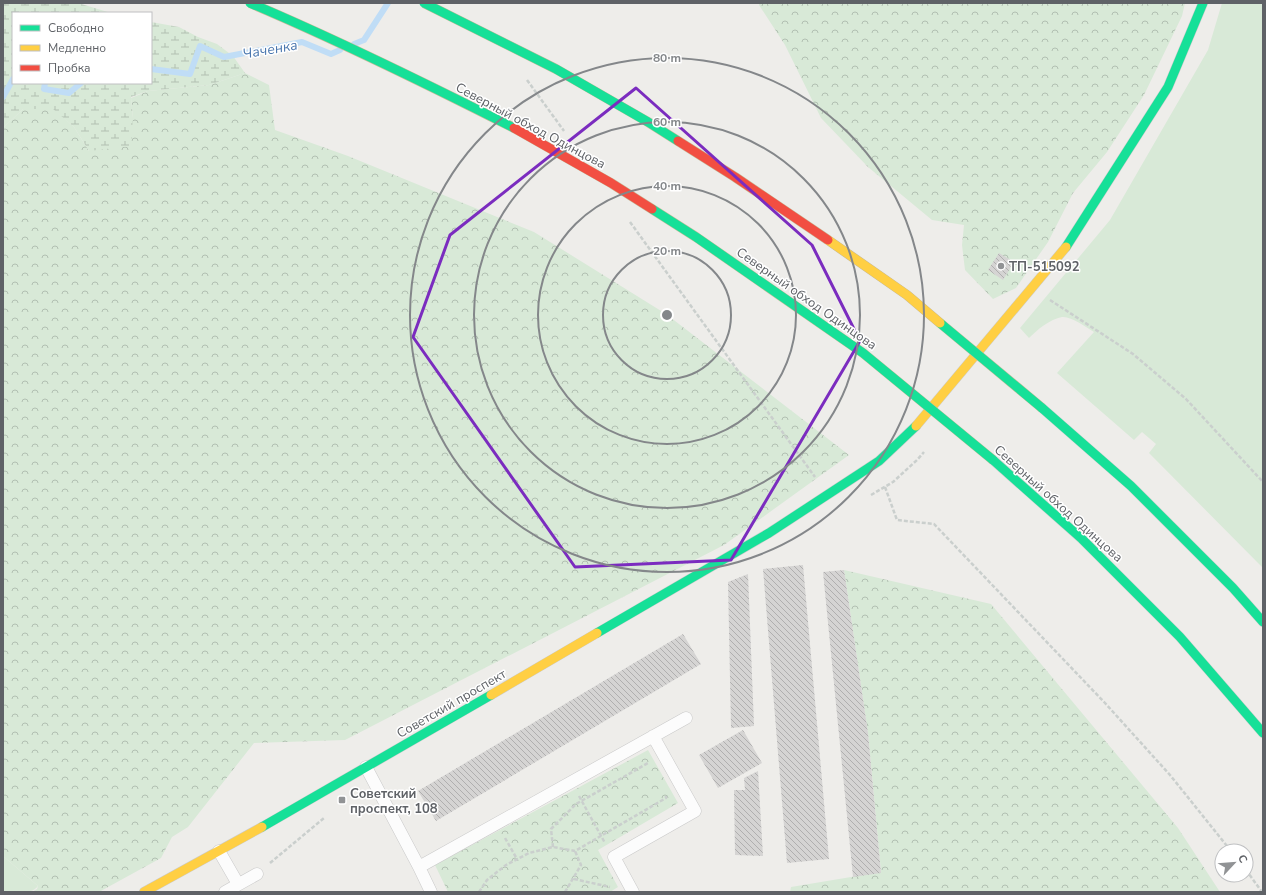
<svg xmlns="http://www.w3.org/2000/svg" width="1266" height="895" viewBox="0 0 1266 895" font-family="'Nunito Sans',sans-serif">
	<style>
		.green { fill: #d8e9d7 }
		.forest { fill: url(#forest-crowns) }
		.wetland { fill: url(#wetland-marsh) }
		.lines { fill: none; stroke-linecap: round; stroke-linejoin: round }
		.stream { stroke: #c0ddf6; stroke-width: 6 }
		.building { fill: url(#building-back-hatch) }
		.lane-casing { stroke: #c9c9c9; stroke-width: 13 }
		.fast-casing { stroke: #cbcbcb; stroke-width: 10 }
		.slow-casing { stroke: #cbcbcb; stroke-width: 10 }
		.path { stroke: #cacfcd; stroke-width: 2.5; stroke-dasharray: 4 2; stroke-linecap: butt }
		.lane { stroke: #fcfcfc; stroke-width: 12 }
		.fast { stroke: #16e098; stroke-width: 9 }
		.slow { stroke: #ffcf43; stroke-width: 9 }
		.fast-bridge-casing { stroke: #c5b998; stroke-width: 10; stroke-linecap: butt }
		.slow-bridge-casing { stroke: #c5b998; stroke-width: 10; stroke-linecap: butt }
		.jam-bridge-casing { stroke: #c5b998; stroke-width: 10; stroke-linecap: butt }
		.fast-bridge { stroke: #16e098; stroke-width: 9 }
		.slow-bridge { stroke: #ffcf43; stroke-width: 9 }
		.jam-bridge { stroke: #f24e42; stroke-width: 9 }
		.marked { fill: none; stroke: #7b2cbf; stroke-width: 3; stroke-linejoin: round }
		.ring { fill: none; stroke: #84878a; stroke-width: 2 }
		.poi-dot { fill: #919395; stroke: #fff; stroke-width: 1.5 }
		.labels { text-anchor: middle; stroke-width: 3; stroke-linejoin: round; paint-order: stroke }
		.street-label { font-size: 13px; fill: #5f6267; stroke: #fff }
		.poi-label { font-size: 13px; font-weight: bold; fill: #5f6267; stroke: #fff; text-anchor: start }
		.water-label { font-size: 14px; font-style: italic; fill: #4976ae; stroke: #fff }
		.centre { fill: #84878a; stroke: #fff; stroke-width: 2 }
		.ring-label { font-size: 12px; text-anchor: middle; font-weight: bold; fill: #84878a; stroke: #fff; stroke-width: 3; stroke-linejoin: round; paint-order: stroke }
	</style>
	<defs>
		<pattern id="forest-crowns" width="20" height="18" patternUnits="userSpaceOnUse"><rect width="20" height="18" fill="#d8e9d7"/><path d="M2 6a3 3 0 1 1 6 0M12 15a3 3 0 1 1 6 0" fill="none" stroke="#b2c0b2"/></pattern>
		<pattern id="wetland-marsh" width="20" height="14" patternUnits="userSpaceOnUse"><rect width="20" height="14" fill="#d8e9d7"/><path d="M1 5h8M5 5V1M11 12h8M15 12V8" fill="none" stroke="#b2c0b2"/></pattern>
		<pattern id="building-back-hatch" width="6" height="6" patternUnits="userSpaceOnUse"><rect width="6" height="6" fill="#d5d4d3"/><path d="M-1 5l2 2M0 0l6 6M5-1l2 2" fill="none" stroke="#b0afaf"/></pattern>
	</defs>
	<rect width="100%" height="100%" fill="#eeedea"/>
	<!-- green -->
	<path class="green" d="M 1222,3 L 1263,3 L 1263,568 L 1149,453 L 1156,444 L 1142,432 L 1134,440 L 1057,373 L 1094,332 C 1086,327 1071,316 1062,317 C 1050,319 1037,330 1029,338 L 1020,328 L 1110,220 L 1208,50 Z
		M 3,856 L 38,886 C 32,895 14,892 3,892 Z"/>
	<!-- forest -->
	<path class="forest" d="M 759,3 L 1185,3 L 1182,16 L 1144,95 L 1107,152 L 1073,193 L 1048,242 L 1016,288 L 993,299 L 965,270 L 962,245 L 964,225 L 932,220 L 868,167 L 821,118 L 785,45 L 759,5 Z
		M 245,73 L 269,85 L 275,130 L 348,156 L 534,232 L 666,314 L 849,455 L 724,545 L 345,740 L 254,743 L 188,827 L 172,837 L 161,858 L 99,892 L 32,892 L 37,889 L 38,886 L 3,856 L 3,128 L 23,109 L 54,109 L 74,127 L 89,151 L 133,118 L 131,98 L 148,91 L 209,85 Z
		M 844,570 L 991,604 L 1178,828 L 1220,892 L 790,892 L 791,887 L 881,872 L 868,733 Z
		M 648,750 L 678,803 L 598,850 L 618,887 L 610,892 L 448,892 L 435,865 Z"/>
	<!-- wetland -->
	<path class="wetland" d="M 3,3 L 78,3 L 111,13 L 13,13 L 13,83 L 151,83 L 151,22 L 179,27 L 198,37 L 217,44 L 233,56 L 245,73 L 209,85 L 148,91 L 131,97 L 133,118 L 131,146 L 89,151 L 74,127 L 53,109 L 23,109 L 3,128 Z"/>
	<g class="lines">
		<!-- stream -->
		<path class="stream" d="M 354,44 L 364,40 L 388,3
			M 151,69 L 190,74 L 200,46 L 224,57 L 302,42 L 331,54 L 340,50
			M 45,83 L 44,89 L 69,93 L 81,83
			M 3,97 L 13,79"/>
	</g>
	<!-- building -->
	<path class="building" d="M 999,253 L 1014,262 L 1003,280 L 988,270 Z
		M 803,565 L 829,859 L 787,863 L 763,569 Z
		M 844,570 L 868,733 L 881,873 L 853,877 L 823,572 Z
		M 748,574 L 754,726 L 731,728 L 728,582 Z
		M 683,634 L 701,664 L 436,821 L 418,791 Z
		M 743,730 L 762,763 L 718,788 L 699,755 Z
		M 758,771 L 763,856 L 735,855 L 734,790 L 745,790 L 744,778 Z"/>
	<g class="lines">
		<defs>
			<path id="lane" d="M 366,767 L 419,867 L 431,892
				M 219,851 L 238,884
				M 419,867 L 686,718
				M 225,892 L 257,874
				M 633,892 L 614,857 L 695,811 L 653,736"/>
			<path id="fast" d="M 1066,247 L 1168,87 L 1203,3
				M 1042,408 L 1131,486 L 1233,588 L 1263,622
				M 993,460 L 1082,539 L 1180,637 L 1263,733
				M 597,633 L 769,533 L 879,461 L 916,426
				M 262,827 L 491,695"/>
			<path id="slow" d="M 916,426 L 1066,247
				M 491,695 L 597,633
				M 144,892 L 262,827"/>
		</defs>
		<!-- lane casing -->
		<use href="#lane" class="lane-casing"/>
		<!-- fast casing -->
		<use href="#fast" class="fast-casing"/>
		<!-- slow casing -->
		<use href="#slow" class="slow-casing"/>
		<!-- path -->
		<path class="path" d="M 527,80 L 564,131
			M 630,222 L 815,477
			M 1050,300 L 1133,354 L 1186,399 L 1263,482
			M 885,487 L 897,520 L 934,524 L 1105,703 L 1170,775 L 1231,851
			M 871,495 L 893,482 L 917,460 L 924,452
			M 579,796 L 605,843
			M 505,838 L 517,859
			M 553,847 L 551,829 L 576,804 L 648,763
			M 270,863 L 324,818
			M 1246,870 L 1262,892
			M 574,879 L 610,887
			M 479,892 L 487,880 L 506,865 L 529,853 L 553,847 L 575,851 L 666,798 L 666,796
			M 565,892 L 581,865 L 575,851"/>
		<!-- lane -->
		<use href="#lane" class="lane"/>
		<!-- fast -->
		<use href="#fast" class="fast"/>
		<!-- slow -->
		<use href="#slow" class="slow"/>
		<defs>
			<path id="fast-bridge" d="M 250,3 C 340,41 427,84 514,128
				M 424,3 L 556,69 L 648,122 L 678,141
				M 652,209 L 696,237 L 863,353 L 993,460
				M 940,323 L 1042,408"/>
			<path id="slow-bridge" d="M 828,240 L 907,295 L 940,323"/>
			<path id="jam-bridge" d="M 514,128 L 611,183 L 652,209
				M 678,141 L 735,177 L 828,240"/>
		</defs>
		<!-- fast-bridge casing -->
		<use href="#fast-bridge" class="fast-bridge-casing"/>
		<!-- slow-bridge casing -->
		<use href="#slow-bridge" class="slow-bridge-casing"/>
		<!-- jam-bridge casing -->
		<use href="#jam-bridge" class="jam-bridge-casing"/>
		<!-- fast-bridge -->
		<use href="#fast-bridge" class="fast-bridge"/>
		<!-- slow-bridge -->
		<use href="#slow-bridge" class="slow-bridge"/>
		<!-- jam-bridge -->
		<use href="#jam-bridge" class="jam-bridge"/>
	</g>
	<!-- marked area -->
	<path class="marked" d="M 636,88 L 812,245 L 860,341 L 731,560 L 575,567 L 413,337 L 450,235 Z"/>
	<!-- distance rings -->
	<g class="ring">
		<circle cx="667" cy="315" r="64"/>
		<circle cx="667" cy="315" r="129"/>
		<circle cx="667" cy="315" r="193"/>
		<circle cx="667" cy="315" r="257"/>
	</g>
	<!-- markers -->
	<g class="poi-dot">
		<circle cx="1001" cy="266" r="4"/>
		<rect x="338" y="796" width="8" height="8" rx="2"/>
	</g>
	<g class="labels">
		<!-- street labels -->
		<g class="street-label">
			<text transform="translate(531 125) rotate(28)" y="5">Северный обход Одинцова</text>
			<text transform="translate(807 298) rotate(35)" y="5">Северный обход Одинцова</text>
			<text transform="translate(1059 503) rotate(42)" y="5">Северный обход Одинцова</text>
			<text transform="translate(451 703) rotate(-30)" y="5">Советский проспект</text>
		</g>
		<!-- poi labels -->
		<g class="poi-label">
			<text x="1009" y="271">ТП-515092</text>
			<text x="350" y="798">Советский<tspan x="350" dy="15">проспект, 108</tspan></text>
		</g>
		<!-- water labels -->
		<g class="water-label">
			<text transform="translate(270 49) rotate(-10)" y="5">Чаченка</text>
		</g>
	</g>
	<circle cx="667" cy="315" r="6" class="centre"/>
	<g class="ring-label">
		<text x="667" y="62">80 m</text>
		<text x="667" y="126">60 m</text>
		<text x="667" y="190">40 m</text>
		<text x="667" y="255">20 m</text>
	</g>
	<!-- border -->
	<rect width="1266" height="895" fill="none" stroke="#5f6267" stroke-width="8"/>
	<!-- legend -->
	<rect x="12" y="12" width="140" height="72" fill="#ffffff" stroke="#bfc0c2"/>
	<rect x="20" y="25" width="20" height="6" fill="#16e098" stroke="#bfc0c2"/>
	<text x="48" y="32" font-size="12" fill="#5f6267">Свободно</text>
	<rect x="20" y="45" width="20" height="6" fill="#ffcf43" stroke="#bfc0c2"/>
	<text x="48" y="52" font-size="12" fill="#5f6267">Медленно</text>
	<rect x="20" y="65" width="20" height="6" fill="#f24e42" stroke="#bfc0c2"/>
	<text x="48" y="72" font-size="12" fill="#5f6267">Пробка</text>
	<!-- north arrow -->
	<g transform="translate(1234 863) rotate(64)"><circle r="19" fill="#ffffff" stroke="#bfc0c2"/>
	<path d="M0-3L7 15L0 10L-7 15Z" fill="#919395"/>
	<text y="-6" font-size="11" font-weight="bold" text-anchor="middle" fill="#5f6267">С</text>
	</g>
</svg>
